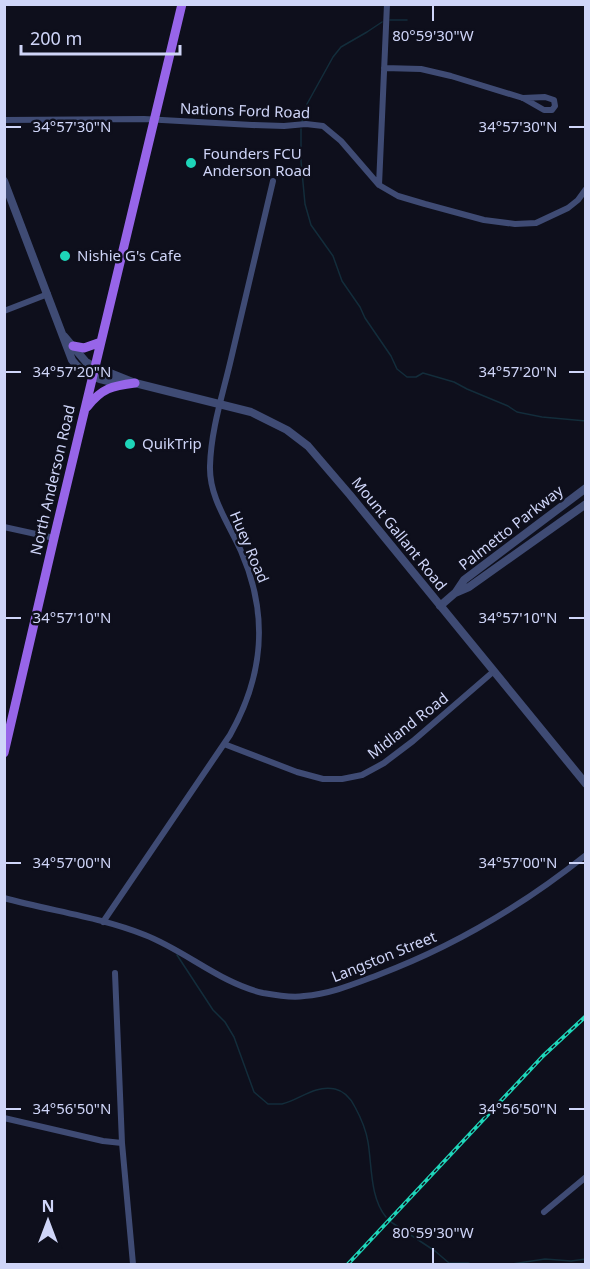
<svg xmlns="http://www.w3.org/2000/svg" width="590" height="1269" viewBox="0 0 590 1269" font-family="'Noto Sans',sans-serif">
	<style>
		.lines { fill: none; stroke-linecap: round; stroke-linejoin: round }
		.stream { stroke: #132d3b; stroke-width: 1.5 }
		.minor { stroke: #3f4b74; stroke-width: 6 }
		.tertiary { stroke: #3f4b74; stroke-width: 8 }
		.primary { stroke: #9765e9; stroke-width: 9 }
		.rail-casing { stroke: #1ed5b9; stroke-width: 4 }
		.rail { stroke: #0e0f1c; stroke-width: 1.5; stroke-dasharray: 4.5; stroke-linecap: butt }
		.ticks { fill: none; stroke: #cfd5f8; stroke-width: 2 }
		.poi-dot { fill: #1ed5b9; stroke: #0e0f1c; stroke-width: 2 }
		.labels { text-anchor: middle; stroke-width: 5; stroke-linejoin: round; paint-order: stroke }
		.street-label { font-size: 15px; fill: #cfd5f8; stroke: #0e0f1c }
		.poi-label { font-size: 15px; fill: #cfd5f8; stroke: #0e0f1c; text-anchor: start }
		.ticks-label { font-size: 15px; text-anchor: middle; fill: #cfd5f8; stroke: #0e0f1c; stroke-width: 5; stroke-linejoin: round; paint-order: stroke }
	</style>
	<rect width="100%" height="100%" fill="#0e0f1c"/>
	<g class="lines">
		<!-- stream -->
		<path class="stream" d="M 390,20 L 407,20
			M 302,122 L 307,104 L 333,57 L 341,47 L 367,32 L 382,22
			M 301,129 L 301,161 L 305,204 L 311,225 L 333,256 L 342,281 L 360,307 L 365,318 L 391,356 L 397,369 L 407,377 L 416,377 L 423,373 L 454,382 L 467,389 L 508,406 L 517,412 L 542,417 L 586,421
			M 177,955 L 213,1010 L 225,1022 L 234,1037 L 254,1092 L 268,1104 C 273,1104 278,1104 282,1104 C 300,1100 313,1085 335,1089 C 344,1091 351,1099 355,1107 C 361,1118 366,1130 368,1142 C 372,1166 370,1198 386,1217
			M 391,1222 L 435,1251 L 449,1263
			M 450,1263 L 468,1263 L 471,1264
			M 512,1264 L 545,1259 L 571,1261 L 586,1259"/>
		<!-- minor -->
		<path class="minor" d="M 384,68 L 421,69 L 451,76 L 523,98 L 544,110 L 552,110 L 555,106 L 554,100 L 545,97 L 523,98
			M 4,120 L 144,119 L 252,125 L 284,126 L 306,124 L 323,126 L 341,141 L 379,185 L 398,196 L 425,204 L 484,220 L 515,224 L 536,223 L 568,208 L 578,200 L 586,189
			M 379,185 L 387,4
			M 4,311 L 48,294
			M 4,527 L 54,538
			M 224,744 L 297,772 L 323,779 L 342,779 L 362,775 L 384,763 L 413,741 L 494,671
			M 4,898 C 51,911 100,917 145,935 C 186,951 220,983 263,993 C 274,995 293,998 304,996 C 330,994 354,984 378,975 C 455,946 522,906 586,855
			M 103,922 L 230,735 C 264,675 269,615 241,551 C 229,524 209,497 210,466 C 211,429 223,394 231,359 C 245,299 259,240 273,181
			M 115,973 L 122,1143 L 133,1264
			M 4,1118 L 103,1141 L 122,1143
			M 544,1212 L 586,1177"/>
		<!-- tertiary -->
		<path class="tertiary" d="M 4,181 L 72,360 C 84,377 104,382 124,383
			M 64,336 L 86,362 L 95,367 L 135,383 L 251,412 L 287,430 L 308,446 L 350,495 L 586,784
			M 456,592 L 464,580 L 586,488
			M 440,606 L 455,593 L 469,587 L 586,504"/>
		<!-- primary -->
		<path class="primary" d="M 73,346 L 84,348 L 101,342
			M 87,407 C 102,388 112,386 135,383
			M 4,753 L 54,538 L 182,4"/>
		<defs>
			<path id="rail" d="M 348,1264 L 543,1056 L 586,1016"/>
		</defs>
		<!-- rail casing -->
		<use href="#rail" class="rail-casing"/>
		<!-- rail -->
		<use href="#rail" class="rail"/>
	</g>
	<!-- ticks -->
	<path class="ticks" d="M 433,6 L 433,21M 6,127 L 21,127M 569,127 L 584,127M 6,372 L 21,372M 569,372 L 584,372M 6,618 L 21,618M 569,618 L 584,618M 6,863 L 21,863M 569,863 L 584,863M 6,1109 L 21,1109M 569,1109 L 584,1109M 433,1248 L 433,1263"/>
	<!-- markers -->
	<g class="poi-dot">
		<circle cx="191" cy="163" r="6"/>
		<circle cx="65" cy="256" r="6"/>
		<circle cx="130" cy="444" r="6"/>
	</g>
	<g class="labels">
		<!-- street labels -->
		<g class="street-label">
			<text transform="translate(245 111) rotate(2)" y="5">Nations Ford Road</text>
			<text transform="translate(53 480) rotate(-77)" y="5">North Anderson Road</text>
			<text transform="translate(511 528) rotate(-38)" y="5">Palmetto Parkway</text>
			<text transform="translate(399 534) rotate(51)" y="5">Mount Gallant Road</text>
			<text transform="translate(249 547) rotate(67)" y="5">Huey Road</text>
			<text transform="translate(408 726) rotate(-38)" y="5">Midland Road</text>
			<text transform="translate(384 957) rotate(-22)" y="5">Langston Street</text>
		</g>
		<!-- poi labels -->
		<g class="poi-label">
			<text x="203" y="159">Founders FCU<tspan x="203" dy="17">Anderson Road</tspan></text>
			<text x="77" y="261">Nishie G's Cafe</text>
			<text x="142" y="449">QuikTrip</text>
		</g>
	</g>
	<g class="ticks-label">
		<text x="433" y="41">80°59'30"W</text>
		<text x="72" y="132">34°57'30"N</text>
		<text x="518" y="132">34°57'30"N</text>
		<text x="72" y="377">34°57'20"N</text>
		<text x="518" y="377">34°57'20"N</text>
		<text x="72" y="623">34°57'10"N</text>
		<text x="518" y="623">34°57'10"N</text>
		<text x="72" y="868">34°57'00"N</text>
		<text x="518" y="868">34°57'00"N</text>
		<text x="72" y="1114">34°56'50"N</text>
		<text x="518" y="1114">34°56'50"N</text>
		<text x="433" y="1238">80°59'30"W</text>
	</g>
	<!-- border -->
	<rect width="590" height="1269" fill="none" stroke="#cfd5f8" stroke-width="12"/>
	<!-- north arrow -->
	<g transform="translate(48 1221)" stroke="#0e0f1c" stroke-width="4.5" paint-order="stroke">
	<path d="M0-4.5L10 22L0 15L-10 22Z" fill="#cfd5f8"/>
	<text y="-9" font-size="16" font-weight="bold" text-anchor="middle" fill="#cfd5f8">N</text>
	</g>
	<!-- scale -->
	<path d="M21 45v9h159v-9" fill="none" stroke="#cfd5f8" stroke-width="3"/>
	<text x="30" y="45" font-size="18" fill="#cfd5f8" stroke="#0e0f1c" stroke-width="4.5" paint-order="stroke">200 m</text>
</svg>
